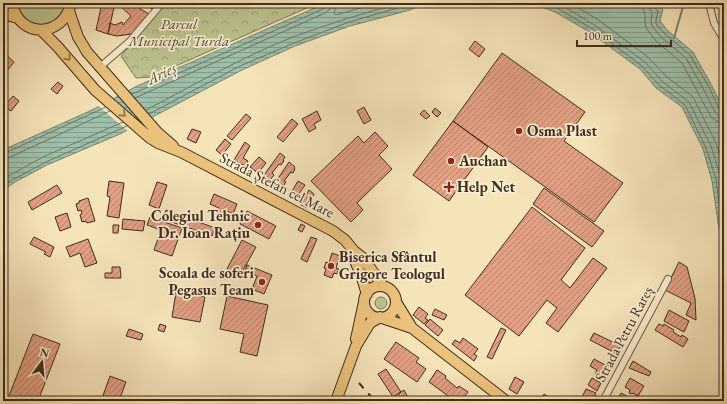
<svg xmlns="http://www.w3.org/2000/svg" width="727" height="404" viewBox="0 0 727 404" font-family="'EB Garamond',serif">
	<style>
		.grass { fill: #bcc48f; stroke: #7e7856 }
		.park { fill: url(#park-crowns); stroke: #7e7856 }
		.water { fill: url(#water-rules); stroke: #788572 }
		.pier { fill: #f6e4b9 }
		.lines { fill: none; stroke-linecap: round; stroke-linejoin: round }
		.shore { stroke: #6f7664; stroke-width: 1 }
		.stream { stroke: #788572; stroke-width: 2 }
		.building { fill: url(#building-hatch); stroke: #402d1e }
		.minor-casing { stroke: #6e5b45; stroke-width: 8 }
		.primary-casing { stroke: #402d1e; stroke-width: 12 }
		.minor { stroke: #f9edd2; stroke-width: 6 }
		.primary { stroke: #ebc27c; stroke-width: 10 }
		.rail { stroke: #402d1e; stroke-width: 2; stroke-dasharray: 7 7; stroke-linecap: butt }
		.oneway { stroke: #8d7048 }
		.poi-dot { fill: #8f2418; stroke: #f9edd2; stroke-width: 1.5 }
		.labels { text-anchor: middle; stroke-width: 3.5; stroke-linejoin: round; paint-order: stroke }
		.park-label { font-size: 15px; font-style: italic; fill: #594b35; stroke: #f9edd2 }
		.poi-label { font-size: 15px; font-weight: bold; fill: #402d1e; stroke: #f9edd2; text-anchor: start }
		.street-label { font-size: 15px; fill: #402d1e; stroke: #f9edd2 }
		.water-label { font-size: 16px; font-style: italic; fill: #585241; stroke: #f9edd2 }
	</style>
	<defs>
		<pattern id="park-crowns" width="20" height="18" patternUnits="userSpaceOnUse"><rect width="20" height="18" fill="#bcc48f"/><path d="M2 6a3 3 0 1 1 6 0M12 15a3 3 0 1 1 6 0" fill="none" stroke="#9aa074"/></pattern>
		<pattern id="water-rules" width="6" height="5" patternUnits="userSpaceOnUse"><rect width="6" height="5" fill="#9ebfaa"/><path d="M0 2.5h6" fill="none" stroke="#829c8a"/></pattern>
		<pattern id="building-hatch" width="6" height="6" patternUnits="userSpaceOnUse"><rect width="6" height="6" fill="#e3a083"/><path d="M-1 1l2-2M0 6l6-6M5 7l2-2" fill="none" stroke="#b9836b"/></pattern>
	</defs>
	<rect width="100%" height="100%" fill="#f6e4b9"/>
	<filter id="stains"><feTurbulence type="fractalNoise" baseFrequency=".005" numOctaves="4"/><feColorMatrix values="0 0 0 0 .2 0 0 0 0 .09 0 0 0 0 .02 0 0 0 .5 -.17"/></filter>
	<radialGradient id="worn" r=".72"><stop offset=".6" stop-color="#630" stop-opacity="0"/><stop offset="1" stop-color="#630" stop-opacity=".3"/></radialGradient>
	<!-- grass -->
	<path class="grass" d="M 14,3 L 68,3 L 64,15 L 48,26 L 29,24 Z
		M375 303a6 6 0 1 1 12 0a6 6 0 1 1-12 0Z"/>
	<!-- park -->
	<path class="park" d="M 165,3 L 318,3 L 151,77 L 136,78 L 121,56 Z"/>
	<!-- water -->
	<path class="water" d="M 326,3 L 425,3 L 410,10 L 350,26 L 295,46 L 242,70 L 120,134 L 47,165 L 15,182 L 3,190 L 3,150 L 92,110 L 137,86 Z
		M 531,3 L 655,3 L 663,9 L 660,21 L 667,30 L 693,52 L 712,86 L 724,111 L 724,263 L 712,181 L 703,149 L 682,107 L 656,88 L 640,69 L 588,31 L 555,12 Z"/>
	<!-- pier -->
	<path class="pier" d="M 108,99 L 139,126 L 129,132 L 97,105 Z"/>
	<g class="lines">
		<!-- shore -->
		<path class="shore" d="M 337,3 L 334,13 L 336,15 L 377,3
			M 543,3 L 557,8 L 591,28 L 642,66 L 659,85 L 685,105 L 706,148 L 716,179 L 724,242
			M 558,3 L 593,24 L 645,62 L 663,82 L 689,102 L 711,146 L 721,179 L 724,205
			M 570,3 L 597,19 L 648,57 L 667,77 L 693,97 L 716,143 L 724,169
			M 642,3 L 643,9 L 645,14 L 645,22 L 646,28 L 656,41 L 682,63 L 711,117 L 717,121 L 724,123
			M 648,3 L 649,8 L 652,13 L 651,21 L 652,26 L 661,37 L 686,58 L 704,90 L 715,112 L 719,116 L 724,117
			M 653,3 L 654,7 L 658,11 L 656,20 L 656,24 L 664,33 L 690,55 L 709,87 L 719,109 L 724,112
			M 132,94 L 323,9 L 325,6 L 326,3
			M 135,98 L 325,13 L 330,9 L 331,3
			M 146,110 C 194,85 242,57 293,37 C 328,24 364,13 400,3
			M 149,114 L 240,66 L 294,43 L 349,22 L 415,3
			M 3,154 L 106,107
			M 3,159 L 8,158 L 110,111
			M 3,179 L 43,157 L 123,122
			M 3,185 L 46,162 L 127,126"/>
		<!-- stream -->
		<path class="stream" d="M 674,38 L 684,3"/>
	</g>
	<!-- building -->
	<path class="building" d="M 102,3 L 115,3 L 108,34 L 96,30 Z
		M 117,3 L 139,3 L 142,6 L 140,9 L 149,14 L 132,34 L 117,36 L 108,34 L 110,23 L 115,25 L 122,22 L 123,25 L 131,16 Z
		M 146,3 L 157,3 L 152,9 L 145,4 Z
		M 475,41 L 485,49 L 479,57 L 469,49 Z
		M 4,53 L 14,62 L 3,76 L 3,54 Z
		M 502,53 L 585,112 L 564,141 L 623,183 L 594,222 L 453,121 Z
		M 58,82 L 63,86 L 57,94 L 51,89 Z
		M 13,96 L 19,101 L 11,111 L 4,106 Z
		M 364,107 L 371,120 L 364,124 L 357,111 Z
		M 435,108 L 441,113 L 437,117 L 432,112 Z
		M 424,110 L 430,116 L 426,119 L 420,114 Z
		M 317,111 L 321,120 L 314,124 L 316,128 L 309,132 L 302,119 Z
		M 246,114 L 251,118 L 232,140 L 227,136 Z
		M 292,119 L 298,124 L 283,142 L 277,137 Z
		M 453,121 L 488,147 L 449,201 L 413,175 Z
		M 192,129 L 201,132 L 196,143 L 187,139 Z
		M 375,132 L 388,146 L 379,155 L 392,169 L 357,203 L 363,210 L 351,222 L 311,181 L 358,136 L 364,143 Z
		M 225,139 L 231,144 L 222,155 L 216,150 Z
		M 245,142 L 250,146 L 243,158 L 248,161 L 245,166 L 234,160 Z
		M 280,153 L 285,157 L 283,160 L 284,161 L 281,165 L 279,164 L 272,173 L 274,175 L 270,180 L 264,175 Z
		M 259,157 L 266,163 L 258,173 L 250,167 Z
		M 289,162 L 295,167 L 294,168 L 295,169 L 293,173 L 291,172 L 284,181 L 286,182 L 282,188 L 275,183 Z
		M 109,181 L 124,183 L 119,218 L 107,216 L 110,197 L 107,196 Z
		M 298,181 L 305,185 L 298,195 L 301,197 L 298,201 L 289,196 Z
		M 157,182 L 167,185 L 159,209 L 149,205 Z
		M 57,185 L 62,193 L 32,210 L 28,202 Z
		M 544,188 L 604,231 L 592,247 L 533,204 Z
		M 309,190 L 314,194 L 307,208 L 300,204 Z
		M 214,194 L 237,204 L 233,214 L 225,210 L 222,217 L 216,214 L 219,208 L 210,204 Z
		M 88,198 L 95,221 L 87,223 L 86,221 L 82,222 L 80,215 L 82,214 L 81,210 L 78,211 L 76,204 L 79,203 L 79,201 Z
		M 532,207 L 585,248 L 561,280 L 570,288 L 593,258 L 607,268 L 558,332 L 546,323 L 557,308 L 547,300 L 519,336 L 465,295 Z
		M 166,210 L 215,228 L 212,236 L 163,219 Z
		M 247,211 L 276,226 L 269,239 L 240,224 Z
		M 67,213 L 71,227 L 60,231 L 55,217 Z
		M 150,217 L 182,228 L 172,256 L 154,250 L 161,230 L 147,225 Z
		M 123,219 L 145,221 L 143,231 L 122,229 Z
		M 301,224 L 305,226 L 302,232 L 298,230 Z
		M 113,225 L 119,225 L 118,233 L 113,233 Z
		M 34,237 L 54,247 L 50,257 L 44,254 L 46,252 L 30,244 Z
		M 311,237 L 317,239 L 307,262 L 301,259 Z
		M 88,239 L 97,263 L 85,267 L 80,253 L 70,257 L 66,247 Z
		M 242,240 L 256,247 L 240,276 L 227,269 Z
		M 332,253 L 340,256 L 336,268 L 339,269 L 337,274 L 334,273 L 332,278 L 324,275 L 326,269 L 324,268 L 326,262 L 329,263 Z
		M 679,262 L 687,267 L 695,298 L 696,320 L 686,315 L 691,303 L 665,290 Z
		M 247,265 L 272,275 L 264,294 L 252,289 L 257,276 L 245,271 Z
		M 112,267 L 120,267 L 121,278 L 105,278 L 105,273 L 112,273 Z
		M 176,292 L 205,297 L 200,322 L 172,317 Z
		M 227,296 L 268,305 L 257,356 L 240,352 L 244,334 L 220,329 Z
		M 419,307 L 428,314 L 425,318 L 428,320 L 424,324 L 413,315 Z
		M 435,309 L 447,315 L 444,320 L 432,315 Z
		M 669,310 L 689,321 L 684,332 L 664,321 Z
		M 430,319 L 443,330 L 438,336 L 425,325 Z
		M 160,324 L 166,326 L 164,332 L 158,330 Z
		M 659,324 L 663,326 L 664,324 L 674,330 L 673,332 L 681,337 L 682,335 L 688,339 L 683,347 L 655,330 Z
		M 501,328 L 506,330 L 492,359 L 487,357 Z
		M 129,329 L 143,334 L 141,340 L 126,336 Z
		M 594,333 L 621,346 L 617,354 L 590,340 Z
		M 33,334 L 60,344 L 38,401 L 7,401 Z
		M 463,338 L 478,349 L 474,354 L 477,356 L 474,361 L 452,344 L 455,340 L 460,343 Z
		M 396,342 L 419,358 L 416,362 L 426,369 L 417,382 L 384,359 Z
		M 594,359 L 609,367 L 603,378 L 595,374 L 597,370 L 590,366 Z
		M 633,361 L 651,372 L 649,376 L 629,368 Z
		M 386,369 L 401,392 L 393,397 L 378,374 Z
		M 437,370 L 446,376 L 445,378 L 457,388 L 459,386 L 468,392 L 461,401 L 455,401 L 429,382 Z
		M 110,376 L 126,382 L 119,401 L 101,401 Z
		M 515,377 L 524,382 L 517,394 L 509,389 Z
		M 592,378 L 601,383 L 597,391 L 588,385 Z
		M 630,378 L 644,386 L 638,396 L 633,393 L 632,394 L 629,393 L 630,390 L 625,387 Z
		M 586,389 L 596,393 L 592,401 L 582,397 Z
		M 404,390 L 410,401 L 403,401 L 398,394 Z
		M 621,393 L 636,401 L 623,401 L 618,399 Z
		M 544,394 L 552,399 L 551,401 L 540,401 Z"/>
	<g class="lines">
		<defs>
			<path id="minor" d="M 709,3 L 714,23 L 724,40
				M 100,67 L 130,41 L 162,3
				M 603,401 L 668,279"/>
			<path id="primary" d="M 12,3 C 18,39 64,38 71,3
				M 69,11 L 78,37 L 87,52 L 157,132 L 173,146
				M 3,14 L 18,18
				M 41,30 L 57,46 L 95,90 L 150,138 L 158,143 L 181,152 L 333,231 L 345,240 L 354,251 L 363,258 L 383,286
				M 354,251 C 353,261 358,266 361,275 C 363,281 365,288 367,294
				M364 302a16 16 0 1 1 32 0a16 16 0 1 1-32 0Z
				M 396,302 L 412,328 L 506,401
				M 382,318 L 412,328
				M 356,339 L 364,302
				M 336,401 L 356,346 L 370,323 L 380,317"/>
		</defs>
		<!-- minor casing -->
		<use href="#minor" class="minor-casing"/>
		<!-- primary casing -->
		<use href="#primary" class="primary-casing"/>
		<!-- minor -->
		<use href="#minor" class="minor"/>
		<!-- primary -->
		<use href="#primary" class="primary"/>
		<!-- rail -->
		<path class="rail" d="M 359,383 L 375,401"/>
	</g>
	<!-- one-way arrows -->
	<defs><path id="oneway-chevron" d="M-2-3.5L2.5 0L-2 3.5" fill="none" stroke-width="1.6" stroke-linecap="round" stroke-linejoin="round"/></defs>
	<g class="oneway">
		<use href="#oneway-chevron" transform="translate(68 58) rotate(49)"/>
		<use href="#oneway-chevron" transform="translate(123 114) rotate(41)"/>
	</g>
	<!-- markers -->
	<g class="poi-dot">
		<circle cx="519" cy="131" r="4"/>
		<circle cx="451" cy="161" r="4"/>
		<path d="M447 181h4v4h4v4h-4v4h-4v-4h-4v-4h4z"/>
		<circle cx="258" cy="225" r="4"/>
		<circle cx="331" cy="266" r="4"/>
		<circle cx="262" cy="282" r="4"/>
	</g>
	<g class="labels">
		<!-- park labels -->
		<g class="park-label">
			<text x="179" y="29">Parcul<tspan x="179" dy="17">Municipal Turda</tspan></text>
		</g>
		<!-- poi labels -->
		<g class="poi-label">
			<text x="527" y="136">Osma Plast</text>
			<text x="459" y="166">Auchan</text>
			<text x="457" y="192">Help Net</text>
			<text x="250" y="221" text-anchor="end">Colegiul Tehnic<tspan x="250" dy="17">Dr. Ioan Rațiu</tspan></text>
			<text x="339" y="262">Biserica Sfântul<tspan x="339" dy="17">Grigore Teologul</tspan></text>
			<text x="254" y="278" text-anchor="end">Scoala de soferi<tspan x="254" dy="17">Pegasus Team</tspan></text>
		</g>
		<!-- street labels -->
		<g class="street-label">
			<text transform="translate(277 185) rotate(27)" y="5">Strada Ștefan cel Mare</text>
			<text transform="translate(624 334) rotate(-62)" y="5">Strada Petru Rareș</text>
		</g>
		<!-- water labels -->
		<g class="water-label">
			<text transform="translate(161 73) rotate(-26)" y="6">Arieș</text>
		</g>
	</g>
	<!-- margin -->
	<rect width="727" height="404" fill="none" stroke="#f6e4b9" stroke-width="16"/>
	<rect x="4" y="4" width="719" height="396" fill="none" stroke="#402d1e" stroke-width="2"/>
	<rect x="8" y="8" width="711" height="388" fill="none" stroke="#402d1e"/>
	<!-- north arrow -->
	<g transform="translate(42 362) rotate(16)" stroke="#f9edd2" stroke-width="3" paint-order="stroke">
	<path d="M0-3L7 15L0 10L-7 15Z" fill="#402d1e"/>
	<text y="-6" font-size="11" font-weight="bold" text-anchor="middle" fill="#402d1e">N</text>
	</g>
	<!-- scale -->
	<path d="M577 40v6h94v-6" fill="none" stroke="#402d1e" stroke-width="2"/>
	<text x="583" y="40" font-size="12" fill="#402d1e" stroke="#f9edd2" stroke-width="3" paint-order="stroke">100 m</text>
	<rect width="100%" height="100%" filter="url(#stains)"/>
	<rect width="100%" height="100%" fill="url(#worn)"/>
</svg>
